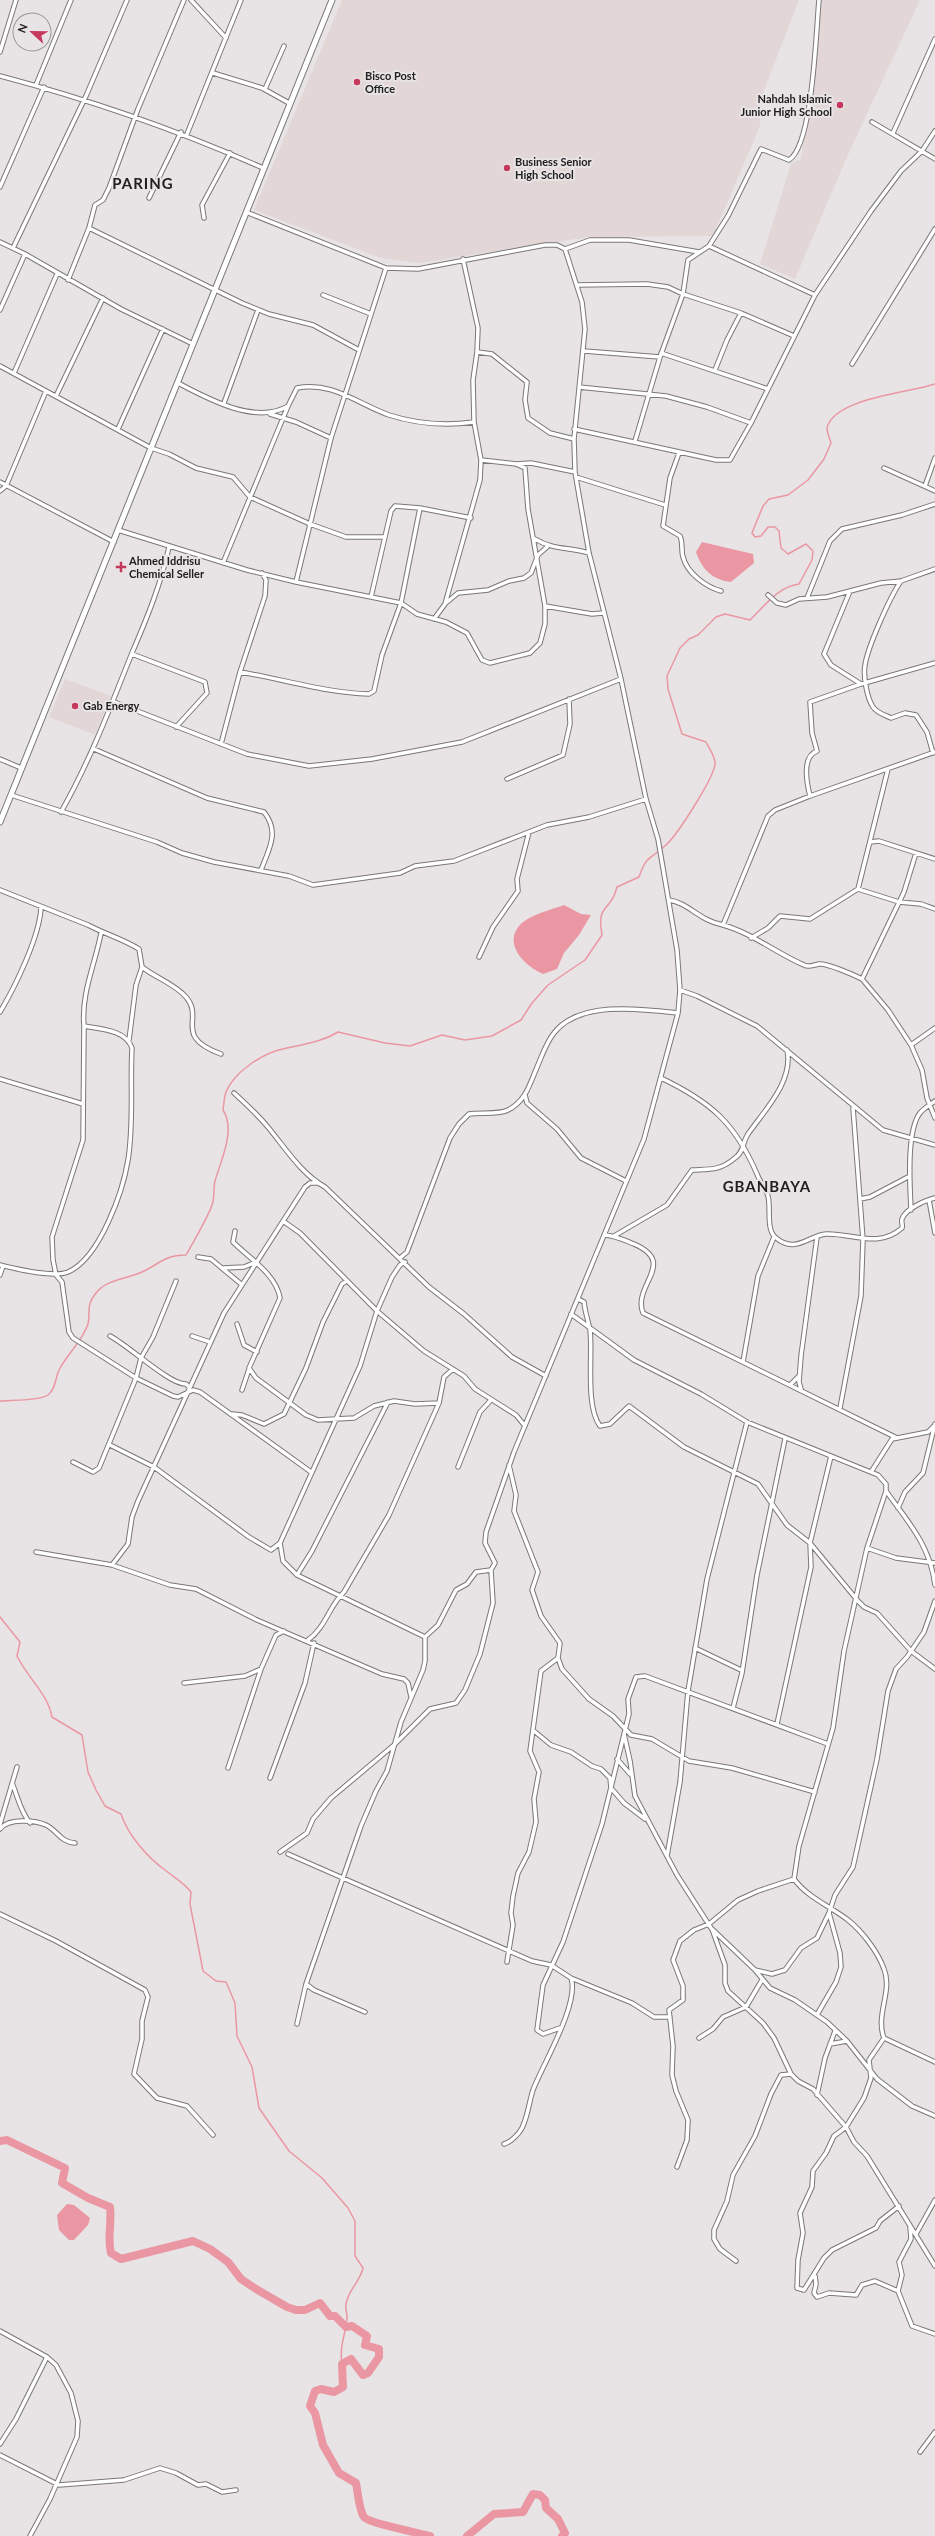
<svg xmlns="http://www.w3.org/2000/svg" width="935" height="2536" viewBox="0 0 935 2536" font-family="Lato,sans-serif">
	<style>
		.built { fill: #e3d6d7 }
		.water { fill: #ea97a3 }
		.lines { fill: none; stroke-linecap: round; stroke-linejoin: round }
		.stream { stroke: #ea97a3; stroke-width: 1.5 }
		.river { stroke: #ea97a3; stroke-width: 8 }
		.minor-casing { stroke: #7a7777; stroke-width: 5.5 }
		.secondary-casing { stroke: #7a7777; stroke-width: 7 }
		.minor { stroke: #fff; stroke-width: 3.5 }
		.secondary { stroke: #fff; stroke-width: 5 }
		.poi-dot { fill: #c7385d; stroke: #e8e4e5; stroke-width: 1.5 }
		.labels { text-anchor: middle; stroke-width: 4; stroke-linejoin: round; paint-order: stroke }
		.poi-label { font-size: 11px; font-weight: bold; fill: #212020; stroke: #e8e4e5; text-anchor: start }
		.district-label { font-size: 15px; font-weight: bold; letter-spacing: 1px; fill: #212020; stroke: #e8e4e5 }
	</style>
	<rect width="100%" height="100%" fill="#e8e4e5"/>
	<!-- built -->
	<path class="built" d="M 342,0 L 799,0 L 761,98 L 760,126 L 713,236 L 589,237 L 419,263 L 381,258 L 254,210 Z
		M 821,0 L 920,0 L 846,159 L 795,279 L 760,264 L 791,164 L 801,159 Z
		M 65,679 L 111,696 L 95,735 L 49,717 Z"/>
	<!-- water -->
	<path class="water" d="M 702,542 L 753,554 L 754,563 L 731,582 C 713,580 702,570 696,552 Z
		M 564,905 L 581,914 L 591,915 L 579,935 L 564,953 L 557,969 L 543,974 C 526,967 503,945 519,926 C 528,915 551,910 564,905 Z
		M 67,2204 L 74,2205 L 90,2218 L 88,2225 L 74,2240 L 69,2240 L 59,2230 L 57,2215 Z"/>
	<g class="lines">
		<!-- stream -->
		<path class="stream" d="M 0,1401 C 11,1400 40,1401 48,1395 C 56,1389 55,1378 59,1370 C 67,1354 82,1342 88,1324 C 91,1312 85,1307 96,1293 C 107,1279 127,1279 142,1272 C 160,1264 164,1255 186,1255 C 194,1241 207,1219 212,1205 C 215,1197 213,1189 215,1181 C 221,1160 236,1130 223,1110 C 224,1104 224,1097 226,1092 C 234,1072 263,1053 283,1049 C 303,1044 320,1043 338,1032 L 385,1043 L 410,1046 L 442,1035 L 465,1040 L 492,1036 L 521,1020 L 532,1003 L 548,985 L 585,960 L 602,935 C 596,902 611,913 617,887 L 639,877 C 647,854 650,860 666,845 C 677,835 717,774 715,762 C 714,755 709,748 706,742 L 682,734 L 668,689 L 667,676 L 680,648 L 689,639 L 698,635 L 716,617 L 725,614 L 750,620 C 765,606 777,587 799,584 L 812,560 L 813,551 L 806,544 L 788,554 L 781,548 L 779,531 L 775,527 L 768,527 L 761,536 L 755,537 L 752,533 L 763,506 L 769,499 L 788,495 L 808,480 L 824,459 L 831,443 C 830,439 827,433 827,428 C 834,398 909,393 935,384
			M 0,1617 L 20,1642 L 17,1656 C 27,1677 48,1694 52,1717 L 82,1735 L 88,1772 L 96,1790 L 105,1806 L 121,1814 C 128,1835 147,1857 165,1870 C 175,1878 183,1882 191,1892 L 190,1904 L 203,1971 L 216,1981 L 226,1982 L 235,2003 L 237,2036 L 252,2067 L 259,2108 L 289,2151 L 322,2178 L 348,2208 L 355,2221 L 355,2256 L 363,2268 C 360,2282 348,2290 346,2304 C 345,2308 347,2313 347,2317 C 346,2334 339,2345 342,2364"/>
		<!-- river -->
		<path class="river" d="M 0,2141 L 7,2140 L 65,2168 L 62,2183 L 88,2198 L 110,2207 C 112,2223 107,2237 111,2253 L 121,2259 L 193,2241 L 210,2249 L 228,2262 L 241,2279 L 256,2289 L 287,2307 L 296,2310 L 305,2310 L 320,2303 L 330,2316 L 335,2316 L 346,2327 L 352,2326 L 367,2336 L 365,2345 L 379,2349 L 379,2357 L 368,2373 L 363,2375 L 351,2359 L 342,2364 L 343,2387 L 334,2392 L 321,2389 L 315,2391 L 310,2406 L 315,2413 L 323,2445 L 339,2473 L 356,2483 C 358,2493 359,2510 364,2517 C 368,2523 419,2533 430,2536
			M 467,2536 L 494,2514 L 523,2512 L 533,2494 L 540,2495 L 545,2500 L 546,2508 L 558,2519 L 565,2533 L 562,2536"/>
		<defs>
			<path id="minor" d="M 191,0 L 226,38
				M 0,52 L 16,0
				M 213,73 L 262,88 L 289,103
				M 0,76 C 91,100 177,130 263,168
				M 36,85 L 71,0
				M 265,89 L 284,46
				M 872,122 L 935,159
				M 893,133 L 935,39
				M 187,134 L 241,0
				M 0,187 L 44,87
				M 149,198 L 181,132
				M 246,212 L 386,268 L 418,269 L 545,245 L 557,245 L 565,249 L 582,302 L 585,329 L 574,439 L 575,472 L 589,553 L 621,679 L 646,799 L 658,839 L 677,950 L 680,990 L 678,1013 L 644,1139 L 514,1452 L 486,1532 L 485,1543 L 495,1563 L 491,1570 L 493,1603 L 480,1654 L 465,1690 L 456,1703 L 430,1709 L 394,1745 L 331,1798 L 313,1819 L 307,1833 L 280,1852
				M 204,218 L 202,205 L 230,153
				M 89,228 L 242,303 L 269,314 L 313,325 L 359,350
				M 0,242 L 25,254 L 121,309 L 193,344
				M 709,246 L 815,295
				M 13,248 L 86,96 L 127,0
				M 565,249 L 590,240 L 629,240 L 699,252
				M 68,280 L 89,228 L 95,205 L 103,200 L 109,188 L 138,109 L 184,0
				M 577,285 L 647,284 L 668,287 L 683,294 L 741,313 L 794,336
				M 323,295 L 371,314
				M 0,310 L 25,254
				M 584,351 L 660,357
				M 477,352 L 492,354 L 527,382 L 525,400 L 528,418 L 550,433 L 574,439
				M 661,353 L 768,389
				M 852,364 L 935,229
				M 0,366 L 151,448 L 169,454 L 196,468 L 233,477 L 250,497 L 310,524 L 346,537 L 385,537
				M 715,370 L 727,340 L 741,313
				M 14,373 L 57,274
				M 178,383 C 208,399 256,425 288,406 L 297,388 C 332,381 358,404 389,415 C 417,424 445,426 474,422
				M 579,387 L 666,396 L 707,407 L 751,423
				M 56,396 L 103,298
				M 224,403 L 258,310
				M 270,414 L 296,422 L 331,438
				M 118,429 L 163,329
				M 574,429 L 716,460 L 730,460 L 751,423 L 815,295 L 871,211 L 901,171 L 922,151 L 935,131
				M 635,441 L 660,357 L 683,294 L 688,260 L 709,246 L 728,216 L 761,149 L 789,160 C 813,145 816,31 819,0
				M 679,453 L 670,478 L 663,526 L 680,536 C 683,542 681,550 683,557 C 687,573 706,587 721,591
				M 481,460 L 516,464 L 531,463 L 575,472
				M 884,468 L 935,491
				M 576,477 L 665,505
				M 0,482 L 114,542
				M 925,486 L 935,458
				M 0,491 L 6,486 L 46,391
				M 118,530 L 247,570 L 296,582 L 401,603 L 417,614 L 446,622 L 467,633 L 482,660 L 490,663 L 530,653 L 540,643 L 545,624 L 545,606 L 528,509 L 525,468 L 516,464
				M 535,539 C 553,550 569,547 589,553
				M 223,563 L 288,406
				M 901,581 C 890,597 868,646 865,665 C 863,676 867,698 873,707 C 877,713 885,715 891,718 L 905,713 L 916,715 L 927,732 L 933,753
				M 296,582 L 331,438 L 386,268
				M 850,591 L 824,654 L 831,665 L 861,684
				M 768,595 L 777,603 L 786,605 L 799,599 L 827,597 L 881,583 L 901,581 L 935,569
				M 371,597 L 391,511 L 395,506 L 420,508 L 471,518
				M 807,598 L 830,541 L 842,529 L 902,515 L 935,504
				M 446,603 L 458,593 L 488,590 L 509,581 L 524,578 L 531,573 L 538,555 L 547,547
				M 545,606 L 592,614 L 603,613
				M 434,619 L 445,604 L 480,480 L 481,460 L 474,422 L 473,380 L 477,352 L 478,328 L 463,259
				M 132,654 L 205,682 L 207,693 L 176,727
				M 240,672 C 283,679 326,693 369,694 L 374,691 L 382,655 L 401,603 L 420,508
				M 114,702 L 247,754 L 309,766 L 372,759 L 462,742 L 621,679
				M 221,744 L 240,672 L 265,596 L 266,580 L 262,573
				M 94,749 L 207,798 L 264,812 C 280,832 269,849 261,870
				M 0,759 L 21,768
				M 507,779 L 563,755 L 570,724 L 569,699
				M 11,795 L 157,842 L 182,853 L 214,862 L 289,876 L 313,885 L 400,873 L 415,866 L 454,861 L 547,825 L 589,817 L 646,799
				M 810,796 C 807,784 801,757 817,751 L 812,733 L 810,702 L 861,684 L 935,663
				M 61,812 C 90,761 110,708 132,653 C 147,618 161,584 169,547
				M 870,842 L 879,841 L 935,859
				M 916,853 L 904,892 L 862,979 L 888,1010 L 911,1045 L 922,1070 L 927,1098 L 935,1118
				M 858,889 L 888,769
				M 0,890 L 88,925 C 105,934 123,939 139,949 L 142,967 C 156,978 175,984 186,997 C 205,1019 172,1036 221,1054
				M 669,900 C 689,903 698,920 723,925 L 768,816 L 775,810 L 810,796 L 935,752
				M 723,925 C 752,933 776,953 804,965 C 809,968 813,965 819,964 C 827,963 854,975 862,979
				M 751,938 L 768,928 L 780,916 L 810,919 L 858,889 L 899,902 L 921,904 L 935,909
				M 479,957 L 493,927 L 518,891 L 517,879 L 529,832
				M 680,990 L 697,996 L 757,1026 L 883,1130 L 935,1145
				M 0,1012 C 15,987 40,936 41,907
				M 84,1026 L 83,1140 L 52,1237 L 53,1260 L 56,1275 L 62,1282 L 69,1332 L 73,1338 L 136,1378 L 173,1396 L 178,1397 L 193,1390 L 200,1392 L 311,1472
				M 129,1040 L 136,985 L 142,967
				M 911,1045 L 935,1028
				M 661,1078 C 711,1102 735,1123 757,1174 C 760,1182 766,1189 768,1196 C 771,1207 766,1229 775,1237 C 795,1255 809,1235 826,1234 C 853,1233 878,1249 902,1228 C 903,1225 901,1222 902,1219 C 905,1209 926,1200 935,1198
				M 0,1079 L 83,1104
				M 234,1093 C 245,1103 257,1114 267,1126 C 284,1146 301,1174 325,1187 L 429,1287 L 464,1314 L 512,1357 L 546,1376
				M 525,1095 L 527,1103 L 557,1129 L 581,1158 L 626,1181
				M 860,1199 L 870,1197 L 908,1177
				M 929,1200 L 935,1233
				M 911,1210 C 910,1187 906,1131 920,1113 C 924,1108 930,1105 935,1101
				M 283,1221 L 300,1233 L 377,1311 L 424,1351 L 464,1376 L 475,1389 L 516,1415 L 525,1426
				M 235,1231 L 233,1242 C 249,1258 276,1274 280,1298 L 249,1368 L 256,1378 L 306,1415 L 318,1420 L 354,1418 L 374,1406 L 394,1401 L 415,1404 L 439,1403
				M 605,1235 C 616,1236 624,1240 634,1244 C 678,1263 632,1285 643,1313 L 895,1437
				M 614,1236 L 667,1205 L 692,1170 C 709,1169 720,1171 735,1158 C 744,1152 742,1143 748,1134 C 764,1111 794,1081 787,1050
				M 198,1257 L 211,1259 L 241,1284
				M 400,1258 L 407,1252 L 450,1138 L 459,1124 L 469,1114 C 480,1112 499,1115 508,1110 C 524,1102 529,1087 535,1072 C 541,1059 545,1044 554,1033 C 579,1000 643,1009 678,1013
				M 0,1265 C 17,1269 53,1278 68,1272 C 100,1258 123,1191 128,1160 C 134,1124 130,1084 132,1048 C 126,1030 101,1029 84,1026 C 81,993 95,965 101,933
				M 223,1268 L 244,1267 L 256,1262
				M 0,1275 L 3,1266
				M 578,1299 L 584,1302 C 585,1312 588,1320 590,1330 C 593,1355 585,1406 600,1426 L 610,1424 L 629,1406 L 684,1447 L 758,1484 L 787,1525 L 810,1543 L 858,1601 L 864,1607 L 877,1613 L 911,1651 L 935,1669
				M 571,1314 L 634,1360 L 701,1394 L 747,1422 L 878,1475 L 886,1484 L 886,1491 L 867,1548 L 844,1651 L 833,1728 L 799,1846 L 794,1879 C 808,1898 830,1906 848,1920 C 862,1931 878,1952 884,1969 C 893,1991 875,2015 884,2038 L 935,2062
				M 237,1324 L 244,1345 L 257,1352
				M 110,1336 C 128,1345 170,1385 186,1384 L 189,1387
				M 192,1336 L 210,1342
				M 743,1362 L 758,1276 L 774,1237
				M 791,1384 L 799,1376
				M 801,1389 L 799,1382 L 801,1356 L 817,1237
				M 242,1390 L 249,1369
				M 840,1408 L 861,1296 L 863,1240 L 853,1108
				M 232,1414 L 242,1415 L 264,1424 L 284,1414 L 306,1368 L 323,1322 L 342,1284 L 347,1281
				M 110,1445 L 154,1467 L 249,1537 L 271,1550 L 280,1543 L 360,1366 L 377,1311 L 392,1277 L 400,1265 L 405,1262
				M 73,1462 L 93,1472 L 99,1468 L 136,1378 L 141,1358 L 153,1337 L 176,1281
				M 509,1465 L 516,1495 L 514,1511 L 538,1572 L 532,1590 L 541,1616 L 560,1643 L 558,1658 L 562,1669 L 589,1699 L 613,1716 L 631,1735 L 652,1739 L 689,1761 L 732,1768 L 815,1792
				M 458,1467 L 480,1412 L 491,1400
				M 871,1472 L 892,1439 L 928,1432 L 934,1426
				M 886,1491 C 908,1522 930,1545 935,1585
				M 898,1508 L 905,1492 L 923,1473 L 935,1424
				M 280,1543 L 283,1561 L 297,1575 L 425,1637
				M 867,1548 L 896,1558 L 935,1563
				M 36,1552 L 112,1565 L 170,1585 L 196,1589 L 257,1620 L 382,1674 L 404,1679 L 408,1683 L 411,1697
				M 112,1565 L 128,1544 L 132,1517 L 138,1501 L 224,1313 L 305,1187 L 310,1183 L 318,1183
				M 297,1575 L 312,1551 L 388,1402
				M 308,1640 C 326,1627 329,1606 344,1592 L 389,1515 L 439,1403 L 444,1377 L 453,1369
				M 695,1648 L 741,1670
				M 184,1683 L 245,1676 L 261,1669
				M 733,1708 L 742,1673 L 757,1575 L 785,1439
				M 777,1724 L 811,1567 L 810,1543 L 831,1456
				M 534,1731 L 551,1745 L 571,1752 L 592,1766 L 601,1769 L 610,1778 L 611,1788 L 624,1803 L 645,1819
				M 624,1734 L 630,1761 L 635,1796 L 677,1875 L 711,1928 L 755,1970 L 770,1988 L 795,2000 L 827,2022 L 847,2041 L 877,2079 L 912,2106 L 935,2116
				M 617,1759 L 630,1774
				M 228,1768 L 261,1669 L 276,1635 L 284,1631
				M 270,1778 L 305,1683 L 314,1643
				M 12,1783 C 18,1797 20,1811 30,1823
				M 0,1824 L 17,1767
				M 0,1829 C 8,1818 35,1820 46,1825 C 58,1831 60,1842 75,1843
				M 288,1854 L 532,1961 L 551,1965 L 571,1978 C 580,2003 542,2066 533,2090 C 529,2102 528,2116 522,2128 C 519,2134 511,2142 504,2144
				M 667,1856 L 680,1782 L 688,1691 L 707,1579 L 747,1422
				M 0,1914 L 56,1941 L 145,1990 L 148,1997 L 142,2021 L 142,2039 L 134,2074 L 157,2098 L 187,2106 L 213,2135
				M 712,1929 L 725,1965 L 725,1983 L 728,1991 L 763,2023 L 774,2038 L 791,2074 L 798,2081 L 813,2089 L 846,2127 L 854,2142 L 867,2156 L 935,2266
				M 507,1962 L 513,1925 L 511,1913 L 513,1896 L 518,1873 L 529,1852 L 536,1822 L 534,1799 L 539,1772 L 530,1751 L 541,1671 L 558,1658
				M 755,1970 L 772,1974 L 785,1970 L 801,1948 L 817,1938 L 829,1913
				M 571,1978 L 632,2003 L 654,2017 L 670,2017
				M 365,2012 L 314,1990 L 306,1984 L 361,1826 L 376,1791 L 387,1771 L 401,1722 L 423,1670 L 425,1661 L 425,1637 L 438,1625 L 456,1590 L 467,1584 L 476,1572 L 491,1570
				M 818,2013 L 836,1982 L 841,1967 L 840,1953 L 829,1913 L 835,1895 L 853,1867 L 877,1759 L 888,1691 L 896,1669 L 907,1657 L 924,1632 L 935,1601
				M 297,2024 L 306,1984
				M 560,2028 L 543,2034 L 537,2030 L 543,1985 L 563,1942 L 602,1824 L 629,1714 L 628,1699 L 636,1677 L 645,1676 L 828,1744
				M 699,2038 L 713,2029 L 723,2017 L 746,2007 L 762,1980
				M 884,2038 L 869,2060 L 871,2078 L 864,2098 L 846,2127 L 834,2136 L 826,2153 L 813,2171 L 812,2187 L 800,2213 L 803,2233 L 798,2260 L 797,2288 L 804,2290 L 824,2258 L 832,2250 L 876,2228 L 880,2221 L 899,2206
				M 830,2044 L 847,2041
				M 817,2095 L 825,2058 L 835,2031
				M 677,2167 L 687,2140 L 688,2120 L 676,2091 L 672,2075 L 673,2046 L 669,2010 L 683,2000 L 683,1986 L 673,1960 L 680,1941 L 694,1930 L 709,1924 L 738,1900 L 758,1891 L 794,1879
				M 910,2227 L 911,2239 L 899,2262 L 902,2275 L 898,2291 L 912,2326 L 935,2334
				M 916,2234 L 935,2200
				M 736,2261 L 720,2249 L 714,2239 L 714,2230 L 727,2201 L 733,2175 L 755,2136 L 771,2094 L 781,2075 L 791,2074
				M 815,2276 L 816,2284 L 814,2293 L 817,2297 L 829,2293 L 856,2295 L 862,2285 L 875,2281 L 898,2291
				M 0,2331 L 47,2357 L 56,2365 L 71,2393 L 78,2421 L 77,2437 L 50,2499 L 30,2536
				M 0,2444 L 16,2419 L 47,2357
				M 920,2452 L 935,2432
				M 0,2455 L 59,2485 L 124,2480 L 160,2468 L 176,2473 L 198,2485 L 206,2484 L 222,2492 L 236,2490"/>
			<path id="secondary" d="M 0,822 L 332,0"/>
		</defs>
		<!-- minor casing -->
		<use href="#minor" class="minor-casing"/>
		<!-- secondary casing -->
		<use href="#secondary" class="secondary-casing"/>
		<!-- minor -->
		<use href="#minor" class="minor"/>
		<!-- secondary -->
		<use href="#secondary" class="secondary"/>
	</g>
	<!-- markers -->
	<g class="poi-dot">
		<circle cx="357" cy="82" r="4"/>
		<circle cx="840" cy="105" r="4"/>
		<circle cx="507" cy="168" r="4"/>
		<path d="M119 561h4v4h4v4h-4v4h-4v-4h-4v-4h4z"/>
		<circle cx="75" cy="706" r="4"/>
	</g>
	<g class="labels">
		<!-- poi labels -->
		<g class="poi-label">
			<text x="365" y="80">Bisco Post<tspan x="365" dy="13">Office</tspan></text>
			<text x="832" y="103" text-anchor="end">Nahdah Islamic<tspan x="832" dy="13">Junior High School</tspan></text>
			<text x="515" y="166">Business Senior<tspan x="515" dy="13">High School</tspan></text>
			<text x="129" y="565">Ahmed Iddrisu<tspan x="129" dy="13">Chemical Seller</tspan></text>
			<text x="83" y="710">Gab Energy</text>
		</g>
		<!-- district labels -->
		<g class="district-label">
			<text x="143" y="189">PARING</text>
			<text x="767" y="1192">GBANBAYA</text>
		</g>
	</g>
	<!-- north arrow -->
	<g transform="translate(32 32) rotate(292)"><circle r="19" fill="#e8e4e5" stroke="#989696"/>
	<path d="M0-3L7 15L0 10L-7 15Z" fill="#c7385d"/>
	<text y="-6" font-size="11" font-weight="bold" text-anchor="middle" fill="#212020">N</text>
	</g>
</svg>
